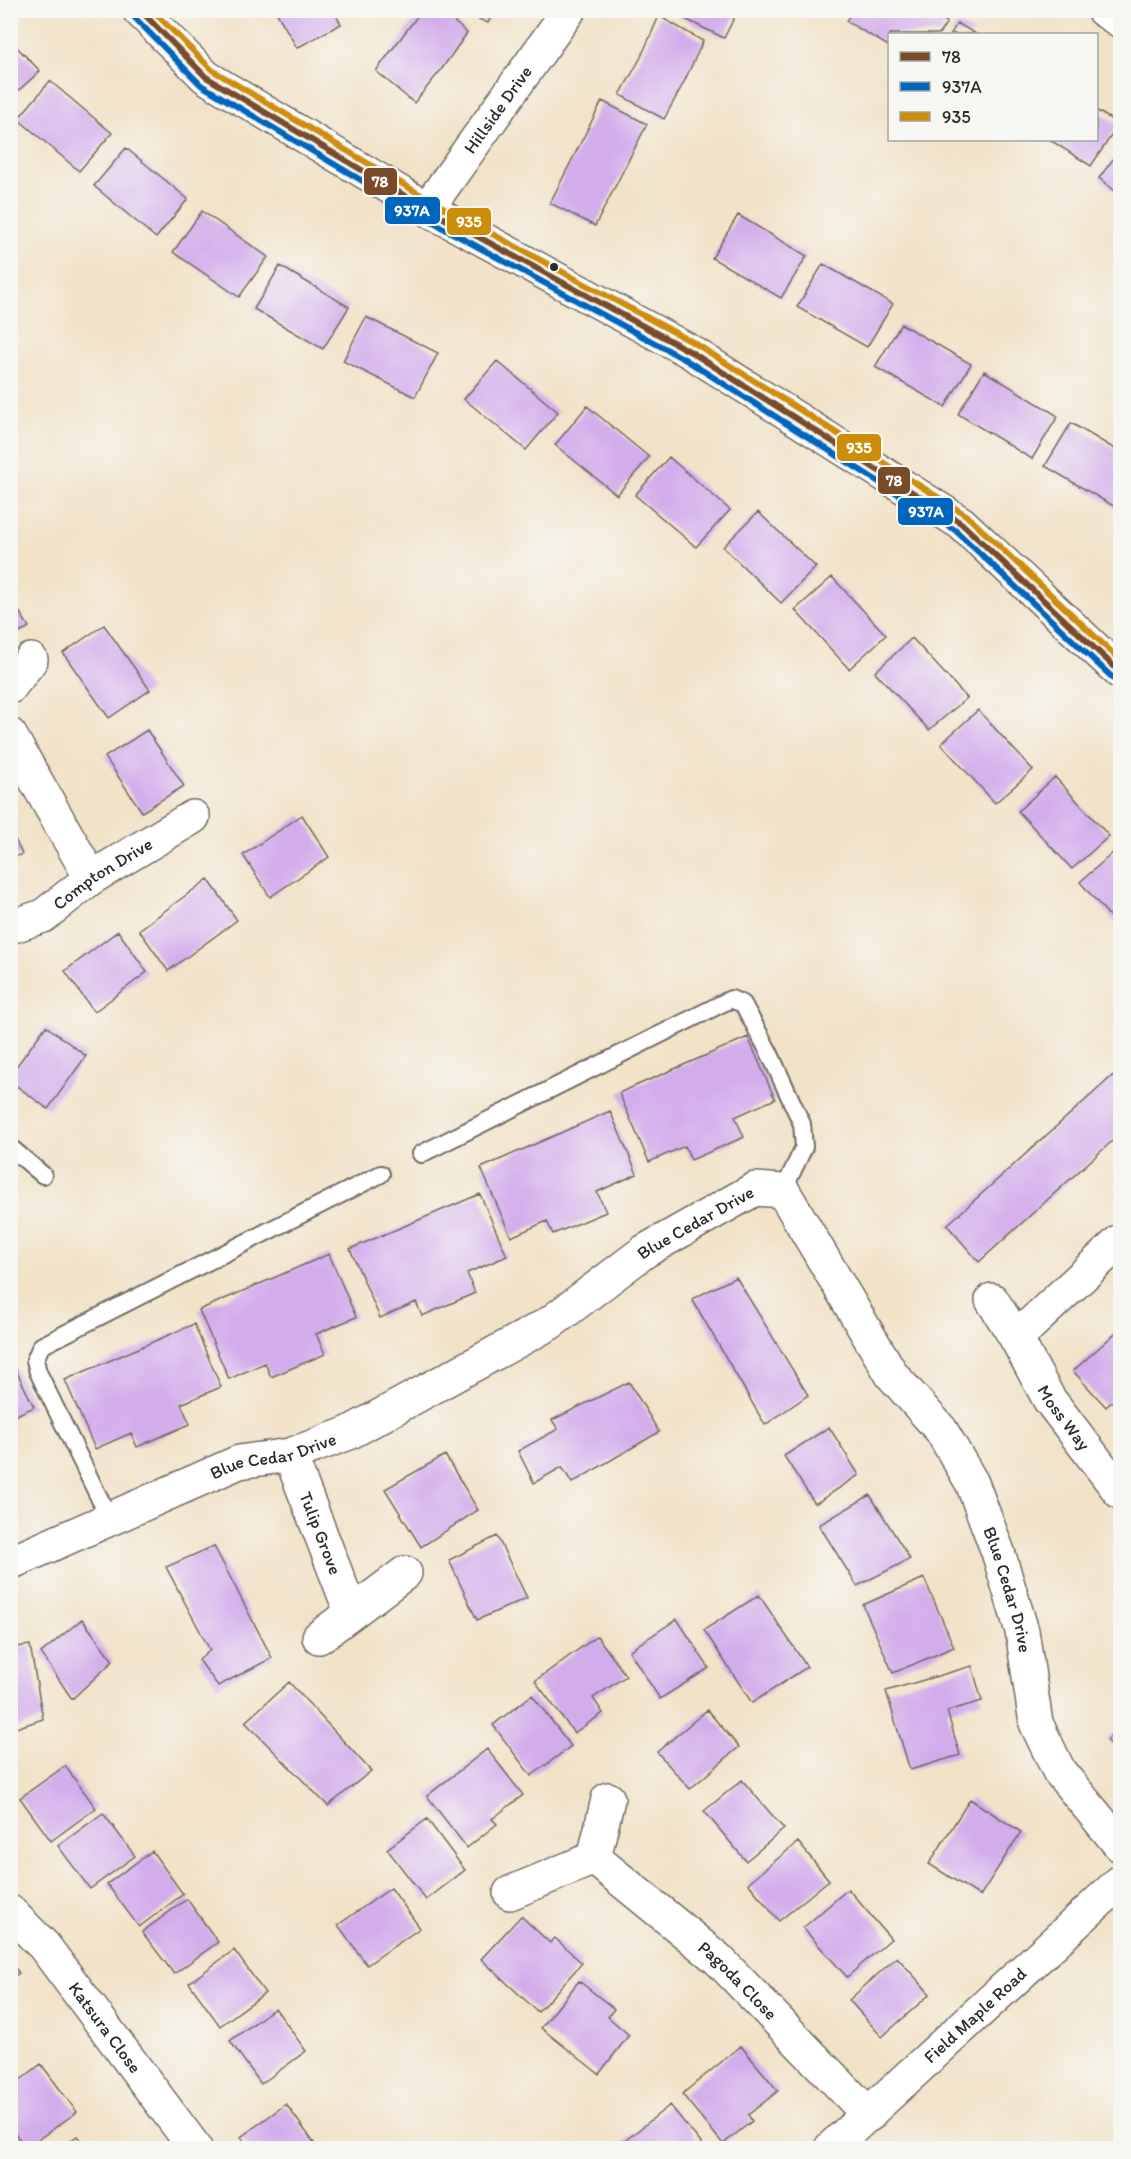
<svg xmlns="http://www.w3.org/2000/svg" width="1131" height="2159" viewBox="0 0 1131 2159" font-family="Itim,sans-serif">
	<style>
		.building { fill: #d3acec }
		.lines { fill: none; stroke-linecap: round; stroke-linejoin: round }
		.service-casing { stroke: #716b62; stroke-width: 20 }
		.minor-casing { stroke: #716b62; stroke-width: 36 }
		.service { stroke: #fff; stroke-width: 16 }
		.minor { stroke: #fff; stroke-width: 33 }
		.bus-1-casing { stroke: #f6f6f2; stroke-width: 10 }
		.bus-2-casing { stroke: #f6f6f2; stroke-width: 10 }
		.bus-3-casing { stroke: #f6f6f2; stroke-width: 10 }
		.bus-1 { stroke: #7a4b2a; stroke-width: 6 }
		.bus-2 { stroke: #0065bd; stroke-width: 6 }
		.bus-3 { stroke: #ce8d09; stroke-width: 6 }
		.bus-dot { fill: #2b2b2b; stroke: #f6f6f2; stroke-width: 2 }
		.labels { text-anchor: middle; stroke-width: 4.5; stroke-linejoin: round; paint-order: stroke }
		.street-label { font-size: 18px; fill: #2b2b2b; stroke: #f6f6f2 }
		.line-badge { stroke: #f6f6f2; stroke-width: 2 }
		.badge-label { font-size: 16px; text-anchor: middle; font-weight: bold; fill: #fff }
	</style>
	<rect width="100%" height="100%" fill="#f6f6f2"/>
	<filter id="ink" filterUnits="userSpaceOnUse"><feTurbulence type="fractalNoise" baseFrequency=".0167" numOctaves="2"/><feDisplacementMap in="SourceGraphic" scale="12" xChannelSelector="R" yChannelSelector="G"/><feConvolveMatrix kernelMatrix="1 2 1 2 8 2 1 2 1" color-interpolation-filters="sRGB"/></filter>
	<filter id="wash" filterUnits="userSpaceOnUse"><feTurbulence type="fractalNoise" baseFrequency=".008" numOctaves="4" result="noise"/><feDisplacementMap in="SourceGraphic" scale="24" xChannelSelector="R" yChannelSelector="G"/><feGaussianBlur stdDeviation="1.35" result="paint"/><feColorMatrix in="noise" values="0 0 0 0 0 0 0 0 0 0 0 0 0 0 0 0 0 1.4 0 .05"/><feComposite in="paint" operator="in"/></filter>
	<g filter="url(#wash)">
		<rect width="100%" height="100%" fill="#f2e2c8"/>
		<g id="blocks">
			<!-- building -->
			<path class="building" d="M 275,10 L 333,10 L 341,24 L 297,48 Z
				M 422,10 L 441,10 L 467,33 L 441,70 L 414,103 L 376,71 Z
				M 458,10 L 494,10 L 488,23 Z
				M 681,10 L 738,10 L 724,38 L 679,16 Z
				M 853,10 L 927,10 L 947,22 L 939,34 L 890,34 L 890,47 L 846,21 Z
				M 659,16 L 703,41 L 684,82 L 664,119 L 620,95 L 641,57 Z
				M 957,23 L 976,34 L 951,34 Z
				M 10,40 L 40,71 L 10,98 Z
				M 50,81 L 112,133 L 79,171 L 18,119 Z
				M 602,101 L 647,124 L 595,226 L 550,203 Z
				M 1096,110 L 1119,124 L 1091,166 L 1050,140 L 1096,140 Z
				M 126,148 L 188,199 L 156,238 L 94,186 Z
				M 1120,150 L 1120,195 L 1099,178 Z
				M 202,211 L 268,257 L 239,297 L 173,252 Z
				M 738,215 L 807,256 L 781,298 L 712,258 Z
				M 823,264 L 893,304 L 867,347 L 797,307 Z
				M 280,266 L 349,307 L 323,349 L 254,309 Z
				M 366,317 L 438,353 L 415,397 L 343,361 Z
				M 901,324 L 971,364 L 945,407 L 875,367 Z
				M 497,361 L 558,412 L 526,450 L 464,399 Z
				M 984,371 L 1058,416 L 1032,459 L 958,414 Z
				M 587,406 L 649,457 L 617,495 L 555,445 Z
				M 1071,423 L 1120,452 L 1120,497 L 1115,507 L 1045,466 Z
				M 669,457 L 730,510 L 696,547 L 635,495 Z
				M 758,512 L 816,567 L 781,603 L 723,547 Z
				M 832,577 L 886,635 L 849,669 L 795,610 Z
				M 10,597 L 29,627 L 10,639 Z
				M 104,625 L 150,690 L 109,718 L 63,653 Z
				M 912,638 L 967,698 L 929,730 L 875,672 Z
				M 978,710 L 1033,770 L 995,803 L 941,744 Z
				M 147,730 L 184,786 L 142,812 L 105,757 Z
				M 1055,777 L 1109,836 L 1072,869 L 1018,811 Z
				M 302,815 L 329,857 L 270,897 L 243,855 Z
				M 10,829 L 22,854 L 10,859 Z
				M 1116,850 L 1120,855 L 1120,928 L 1080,882 Z
				M 208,879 L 237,920 L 168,971 L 139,930 Z
				M 118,931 L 147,972 L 94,1012 L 65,971 Z
				M 46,1026 L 86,1056 L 48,1109 L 10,1081 L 10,1075 Z
				M 748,1037 L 775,1099 L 735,1117 L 744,1137 L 691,1160 L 685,1146 L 649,1162 L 619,1093 Z
				M 1120,1069 L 1120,1134 L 979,1262 L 947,1225 Z
				M 610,1111 L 637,1174 L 597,1192 L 606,1212 L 553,1234 L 547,1221 L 511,1237 L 481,1168 Z
				M 480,1194 L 507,1256 L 467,1273 L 475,1293 L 422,1316 L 416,1302 L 380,1318 L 350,1249 Z
				M 329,1254 L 356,1317 L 316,1334 L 325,1354 L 271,1377 L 265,1363 L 229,1379 L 199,1310 Z
				M 736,1277 L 808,1395 L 765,1425 L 692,1299 Z
				M 194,1324 L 221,1387 L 181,1404 L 190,1424 L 137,1447 L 131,1433 L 95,1449 L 65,1380 Z
				M 1120,1329 L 1120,1395 L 1106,1407 L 1073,1371 Z
				M 10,1358 L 34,1407 L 10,1418 Z
				M 629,1382 L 659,1432 L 572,1483 L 562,1467 L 534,1483 L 518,1451 L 558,1429 L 552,1420 Z
				M 829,1427 L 859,1475 L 815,1504 L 784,1456 Z
				M 445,1455 L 478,1510 L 421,1547 L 385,1489 Z
				M 870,1495 L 910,1559 L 857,1586 L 819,1525 Z
				M 497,1536 L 527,1598 L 477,1620 L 449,1560 Z
				M 214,1546 L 272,1658 L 218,1686 L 199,1660 L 210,1650 L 166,1567 Z
				M 924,1578 L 954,1647 L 893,1673 L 863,1605 Z
				M 759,1595 L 807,1667 L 752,1703 L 704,1630 Z
				M 82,1619 L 113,1661 L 72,1699 L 41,1653 Z
				M 677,1619 L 709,1668 L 660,1699 L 629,1651 Z
				M 597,1636 L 626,1676 L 593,1698 L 603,1713 L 574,1733 L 535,1681 Z
				M 30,1645 L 43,1719 L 10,1730 L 10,1648 Z
				M 972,1666 L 982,1701 L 947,1711 L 960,1755 L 910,1770 L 886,1691 Z
				M 289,1682 L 371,1771 L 328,1806 L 245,1722 Z
				M 532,1695 L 571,1746 L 531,1776 L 493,1725 Z
				M 707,1710 L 739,1747 L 690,1789 L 657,1752 Z
				M 1120,1726 L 1120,1753 L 1107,1740 Z
				M 487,1749 L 523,1795 L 492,1819 L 497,1824 L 467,1848 L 427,1796 Z
				M 65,1766 L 96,1808 L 51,1841 L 20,1798 Z
				M 742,1780 L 784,1829 L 746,1861 L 704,1811 Z
				M 970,1799 L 1021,1832 L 980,1896 L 929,1864 Z
				M 103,1813 L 135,1856 L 90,1889 L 58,1846 Z
				M 427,1819 L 465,1870 L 426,1900 L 387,1849 Z
				M 798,1842 L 829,1880 L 779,1921 L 748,1883 Z
				M 152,1851 L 183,1894 L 139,1927 L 107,1884 Z
				M 391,1888 L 420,1928 L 367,1965 L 338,1925 Z
				M 848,1889 L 891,1939 L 847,1977 L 803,1928 Z
				M 187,1899 L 218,1942 L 174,1974 L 142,1932 Z
				M 521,1916 L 550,1943 L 555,1938 L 582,1963 L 538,2012 L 481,1959 Z
				M 234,1950 L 265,1993 L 220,2026 L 189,1983 Z
				M 897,1957 L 930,1994 L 882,2037 L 849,2000 Z
				M 10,1962 L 19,1973 L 10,1979 Z
				M 579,1981 L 614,2009 L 608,2017 L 629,2035 L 599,2074 L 541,2028 Z
				M 275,2008 L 306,2051 L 261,2084 L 230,2041 Z
				M 741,2046 L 778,2091 L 748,2115 L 752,2121 L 723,2144 L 682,2094 Z
				M 41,2064 L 77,2112 L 26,2148 L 10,2127 L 10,2088 Z
				M 286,2104 L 317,2147 L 249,2148 L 241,2137 Z
				M 670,2105 L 705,2148 L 616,2148 Z
				M 77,2136 L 86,2148 L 60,2148 Z
				M 1120,2141 L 1120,2148 L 1111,2148 Z"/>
		</g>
	</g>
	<g filter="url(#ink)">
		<use href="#blocks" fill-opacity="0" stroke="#716b62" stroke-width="1.5"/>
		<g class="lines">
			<defs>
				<path id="service" d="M 10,1147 L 43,1175
					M 421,1154 L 731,999 L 743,1004 L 769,1052 L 802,1124 L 804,1147 L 783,1191
					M 110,1520 L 38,1372 L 35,1360 L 41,1346 L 381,1174"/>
				<g id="minor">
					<path d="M 139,10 L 206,77 L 427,209 L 691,352 L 961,523 L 1120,672"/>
					<path d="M 1103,10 L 1120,21"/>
					<path id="s1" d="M 427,209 L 569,10"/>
					<path d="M 10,687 L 31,660"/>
					<path d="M 10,735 L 91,878"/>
					<path id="s2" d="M 10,927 L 43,916 L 91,878 L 193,817"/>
					<path id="s3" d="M 992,1300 L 1016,1338 L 1049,1399 L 1120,1492"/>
					<path d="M 1016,1338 L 1120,1241"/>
					<path id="s4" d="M 290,1455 L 351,1612"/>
					<path id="s5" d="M 10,1563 L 239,1462 L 290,1455 L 349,1433 L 550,1323 L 645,1251 L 755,1189 L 783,1191 L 892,1375 L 941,1430 L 972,1483 L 998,1552 L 1022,1631 L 1036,1723 L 1059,1771 L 1120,1845"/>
					<path d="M 319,1637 L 405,1573"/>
					<path id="s6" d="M 594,1858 L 718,1959 L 869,2115"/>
					<path d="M 510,1893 L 594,1858 L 608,1799"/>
					<path id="s7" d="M 10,1912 L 44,1946 L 195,2148"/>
					<path id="s8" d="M 831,2148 L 1120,1882"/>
				</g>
			</defs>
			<!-- service casing -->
			<use href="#service" class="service-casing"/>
			<!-- minor casing -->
			<use href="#minor" class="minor-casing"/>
			<!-- service -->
			<use href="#service" class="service"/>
			<!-- minor -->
			<use href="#minor" class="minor"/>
			<defs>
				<path id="bus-1" d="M 140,10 L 206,77 L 427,209 L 691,352 L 961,523 L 1120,672"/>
				<path id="bus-2" d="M 133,16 L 201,85 L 423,217 L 686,360 L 955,530 L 1114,679"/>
				<path id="bus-3" d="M 152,10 L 212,70 L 431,201 L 696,344 L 966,515 L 1120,660"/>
			</defs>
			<!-- bus-1 casing -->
			<use href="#bus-1" class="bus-1-casing"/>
			<!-- bus-2 casing -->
			<use href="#bus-2" class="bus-2-casing"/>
			<!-- bus-3 casing -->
			<use href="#bus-3" class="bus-3-casing"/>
			<!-- bus-1 -->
			<use href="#bus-1" class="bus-1"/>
			<!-- bus-2 -->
			<use href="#bus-2" class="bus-2"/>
			<!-- bus-3 -->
			<use href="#bus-3" class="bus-3"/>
		</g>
	</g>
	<!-- markers -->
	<circle class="bus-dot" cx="554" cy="267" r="5"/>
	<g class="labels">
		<!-- street labels -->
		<g class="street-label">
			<text dy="6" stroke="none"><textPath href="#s1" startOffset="122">Hillside Drive</textPath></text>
			<text dy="6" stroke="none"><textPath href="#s2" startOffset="108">Compton Drive</textPath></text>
			<text dy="6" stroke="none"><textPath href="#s5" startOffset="771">Blue Cedar Drive</textPath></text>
			<text dy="6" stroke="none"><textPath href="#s3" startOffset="138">Moss Way</textPath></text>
			<text dy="6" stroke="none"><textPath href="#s5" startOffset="285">Blue Cedar Drive</textPath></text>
			<text dy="6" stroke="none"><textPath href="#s4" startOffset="84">Tulip Grove</textPath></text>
			<text dy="6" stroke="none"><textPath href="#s5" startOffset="1329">Blue Cedar Drive</textPath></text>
			<text dy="6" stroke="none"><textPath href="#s6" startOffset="189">Pagoda Close</textPath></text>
			<text dy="6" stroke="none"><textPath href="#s8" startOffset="196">Field Maple Road</textPath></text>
			<text dy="6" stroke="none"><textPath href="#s7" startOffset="150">Katsura Close</textPath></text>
		</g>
	</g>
	<g class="line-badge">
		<rect x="363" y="167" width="35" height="29" rx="6" fill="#7a4b2a"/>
		<rect x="384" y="196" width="57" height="29" rx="6" fill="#0065bd"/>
		<rect x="446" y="207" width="46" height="29" rx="6" fill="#ce8d09"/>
		<rect x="836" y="433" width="46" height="29" rx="6" fill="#ce8d09"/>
		<rect x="877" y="466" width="34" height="29" rx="6" fill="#7a4b2a"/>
		<rect x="897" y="497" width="57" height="29" rx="6" fill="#0065bd"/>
	</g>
	<g class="badge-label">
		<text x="380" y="187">78</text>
		<text x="412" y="216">937A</text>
		<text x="469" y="227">935</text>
		<text x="859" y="453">935</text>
		<text x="894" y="486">78</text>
		<text x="926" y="517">937A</text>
	</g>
	<!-- margin -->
	<rect width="1131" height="2159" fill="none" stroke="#f6f6f2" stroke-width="36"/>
	<!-- legend -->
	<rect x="888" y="33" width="210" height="108" fill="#f6f6f2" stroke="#a5a5a2" stroke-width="1.5"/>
	<rect x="900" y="52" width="30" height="9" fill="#7a4b2a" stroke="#a5a5a2" stroke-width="1.5"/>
	<text x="942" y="63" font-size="18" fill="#2b2b2b">78</text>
	<rect x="900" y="82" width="30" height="9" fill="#0065bd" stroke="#a5a5a2" stroke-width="1.5"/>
	<text x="942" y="93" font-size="18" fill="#2b2b2b">937A</text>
	<rect x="900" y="112" width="30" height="9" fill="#ce8d09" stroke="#a5a5a2" stroke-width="1.5"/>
	<text x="942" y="123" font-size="18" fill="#2b2b2b">935</text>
</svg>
